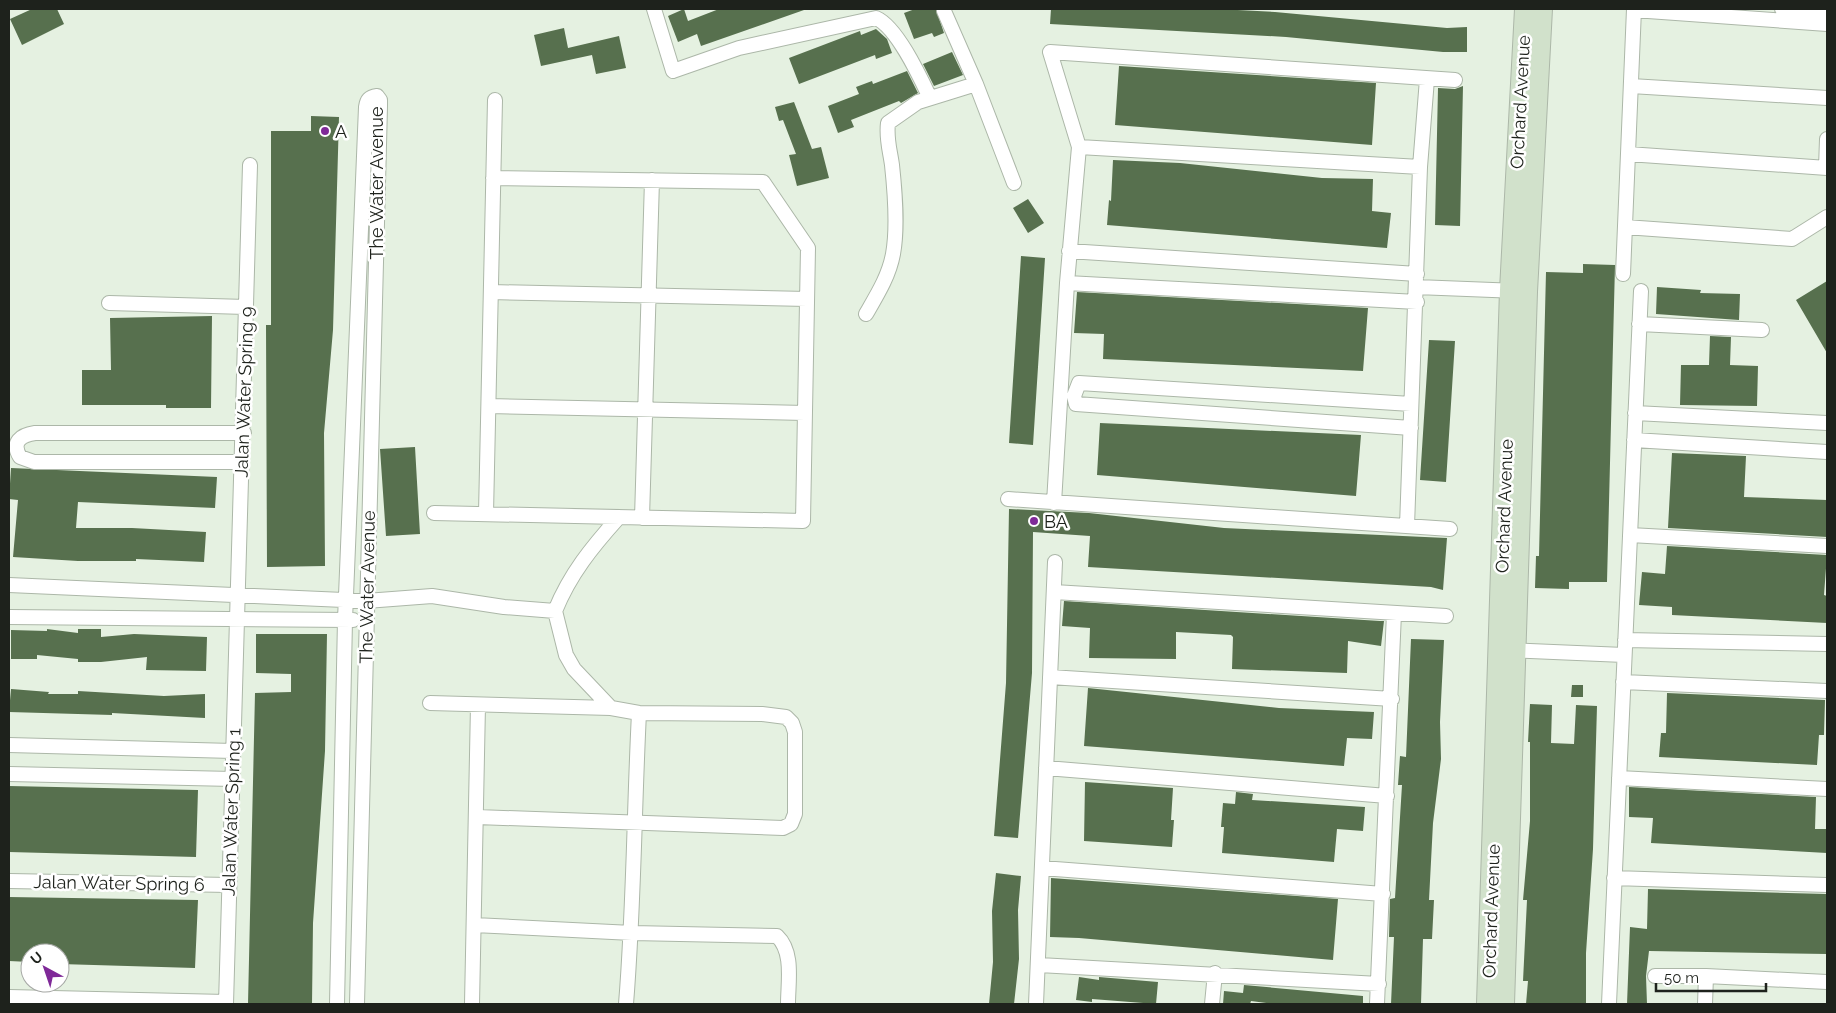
<svg xmlns="http://www.w3.org/2000/svg" width="1836" height="1013" font-family="Raleway,sans-serif">
	<style>
		.building { fill: #57704e }
		.lines { fill: none; stroke-linecap: round; stroke-linejoin: round }
		.street-casing { stroke: #acb7a8; stroke-width: 16 }
		.secondary-casing { stroke: #acb7a8; stroke-width: 22 }
		.street { stroke: #fff; stroke-width: 14 }
		.secondary { stroke: #d1e1cb; stroke-width: 20 }
		.poi-dot { fill: #7f2998; stroke: #fff; stroke-width: 2 }
		.labels { text-anchor: middle; dominant-baseline: central; stroke-width: 5; stroke-linejoin: round; paint-order: stroke }
		.street-label { font-size: 18px; fill: #1e221c; stroke: #fff }
		.poi-label { font-size: 18px; fill: #1e221c; stroke: #fff; text-anchor: start }
	</style>
	<rect width="100%" height="100%" fill="#e5f1e1"/>
	<path class="building" d="M32 9H57L64 24 22 45 10 19Z
		M684 9 688 21 719 9 804 10 701 46 697 34 678 42 668 16Z
		M915 9H936L944 33 934 37 932 33 914 39 904 13Z
		M1051 9H1218L1275 12 1447 28 1467 27V52H1443L1286 37 1050 24Z
		M564 28 568 48 619 36 626 68 596 74 592 55 541 66 534 35Z
		M876 29 887 39 892 53 876 59 875 55 799 84 789 58 860 31 861 35Z
		M952 52 963 75 934 86 923 64Z
		M1119 66 1376 83 1372 145 1115 125Z
		M907 71 918 93 901 103 899 101 851 120 854 127 838 133 828 106 859 94 856 87 872 81 873 84Z
		M1463 86 1460 226 1435 225 1438 88 1455 89Z
		M794 102 812 149 821 147 829 178 797 186 789 155 796 154 783 120 779 121 775 107Z
		M311 116 339 117 333 330 324 433 325 566 267 567 266 325H271V131H311Z
		M1113 160 1180 163 1322 178 1373 179 1372 211 1391 213 1387 248 1107 225 1109 200 1111 201Z
		M1028 199 1044 223 1028 233 1013 208Z
		M1021 256 1045 258 1033 445 1009 443Z
		M1583 264 1615 265 1607 582H1569V589L1535 588 1536 556H1539L1546 272 1583 273Z
		M1827 281V353L1796 300Z
		M1657 287 1701 290 1700 293 1740 294 1739 320 1656 314Z
		M1077 292 1368 308 1363 371 1103 359 1104 334 1074 333Z
		M212 316 211 408H166V405H82V370H111L110 318Z
		M1710 336 1731 337 1730 365 1758 366 1757 406 1680 405 1681 365H1709Z
		M1429 340 1455 341 1446 482 1420 480Z
		M1100 423 1361 435 1356 496 1097 475Z
		M415 447 420 534 386 536 380 449Z
		M1672 453 1746 456 1744 497 1827 500V537L1668 528Z
		M11 468 217 477 215 508 78 502 76 528H132L206 532 204 562 136 559V561H78L13 557 18 500 9 499Z
		M1009 509 1089 513 1224 528 1447 538 1443 590 1431 587 1088 567 1090 536 1033 532 1032 673 1018 838 994 836 1006 683Z
		M1667 546 1827 555 1824 595 1827 596V623L1672 615V607L1639 605 1642 572 1665 574Z
		M1064 601 1380 621H1384L1381 646 1348 641 1347 673 1232 669 1233 637 1231 635 1176 632V659L1089 658 1090 628 1062 626Z
		M47 629 78 633V629H101V637L134 634 207 637 206 671 146 670 147 657 101 662H78V659L37 655V659H11V630L47 631Z
		M256 634H327L325 751 313 923 312 1004H248L255 693 291 692V674L256 673Z
		M1411 639 1444 640 1440 722 1441 759 1433 823 1429 900H1434L1432 939H1423L1421 1004H1391L1394 937H1389L1390 899 1395 898 1402 785H1398L1400 756 1406 757Z
		M1572 685H1583V697H1571Z
		M1088 688 1279 708 1374 712 1372 739 1347 738 1344 766 1084 746Z
		M11 689 49 692 48 694H78V691L164 696 205 694V718L112 713V715L9 712Z
		M1667 693 1825 700 1824 735H1819L1817 765 1659 757 1661 733H1666Z
		M1530 704 1552 705 1551 743 1574 744 1576 705 1597 706 1593 849 1586 953V1004H1526L1528 981H1523L1527 900H1523L1530 821V742H1528Z
		M1085 782 1173 788 1171 820H1174L1172 847 1084 841Z
		M9 786 198 790 196 857 9 852Z
		M1629 787 1816 797 1815 829H1827V853L1651 843 1653 818 1629 817Z
		M1236 792 1253 794 1252 800 1365 807 1363 831 1337 829 1334 862 1222 853 1224 827H1221L1223 803 1235 804Z
		M996 873 1021 876 1018 910 1019 959 1014 1004H989L993 962 992 911Z
		M1051 878 1338 899 1333 960 1079 938 1050 937Z
		M1648 889 1827 894V954L1649 951 1646 976 1647 1004H1627L1630 927 1647 929Z
		M9 897 198 900 195 968 60 964V953H30V962L9 961Z
		M1079 977 1099 980V977L1158 982 1156 1004 1092 999V1002L1076 1000Z
		M1244 985 1363 996V1004H1274L1251 1001 1250 1004H1223L1224 991 1243 993Z"/>
	<g class="lines">
		<g class="street-casing">
			<path id="street" d="M654 9 673 71 739 48 876 18C897 27 920 77 930 98
				M1782 9 1827 12
				M1634 10 1827 24
				M944 11 976 84 1014 183
				M1631 86 1827 98
				M1079 147 1420 167
				M1628 154 1827 168
				M1826 168 1827 139
				M1625 227 1792 239 1827 217
				M1069 251 1417 274
				M1623 274 1634 9
				M1067 283 1417 302
				M1416 287 1518 291
				M491 292 807 299
				M109 303 246 307
				M866 314C877 295 889 276 893 254 898 227 895 193 892 165 890 150 886 139 888 123L918 102 976 84
				M1639 324 1762 330
				M489 406 805 413
				M1635 413 1827 423
				M1411 428 1076 404 1074 396 1079 383 1411 404
				M1634 440 1827 452
				M242 462H34L20 457C11 442 21 435 35 433H244
				M1008 499 1450 529
				M1054 503 1067 283 1079 147 1050 52 1455 80
				M434 513 803 521 808 248 763 182 493 178
				M486 514 495 100
				M642 518 652 180
				M1407 526 1420 167 1427 79
				M1630 535 1827 546
				M9 585 366 601 432 596 504 607 555 611
				M1054 592 1446 616
				M9 617 353 620
				M1625 640 1827 644
				M1508 650 1624 655
				M1050 677 1392 699
				M1623 682 1827 691
				M430 703 611 708 639 713 762 714 786 717 792 723 795 732V814L791 824 783 828 477 817
				M611 708 574 669 566 655 555 611C570 574 592 547 619 517
				M9 745 233 751
				M1046 768 1387 796
				M9 774 233 779
				M1619 778 1827 789
				M1042 868 1383 894
				M1614 878 1827 885
				M9 881 229 885
				M474 925 632 933 777 936C794 952 788 982 788 1004
				M1039 965 1379 984
				M1655 976H1706L1827 982
				M9 997 226 1002
				M226 1004 250 165
				M337 1004 345 620 366 107C367 100 369 97 377 96L380 100V106L357 1004
				M472 1004 478 705
				M626 1004C634 907 634 810 639 713
				M1036 1004 1055 562
				M1212 1004 1215 973
				M1377 1004 1394 613
				M1609 1004 1641 291
				M1705 1004 1706 976"/>
		</g>
		<g class="secondary-casing">
			<path id="secondary" d="M1487 1004 1510 290 1525 9
				M1504 1004 1527 292 1542 9"/>
		</g>
		<use href="#street" class="street"/>
		<use href="#secondary" class="secondary"/>
	</g>
	<g class="poi-dot">
		<circle cx="325" cy="131" r="5"/>
		<circle cx="1034" cy="521" r="5"/>
	</g>
	<g class="labels">
		<g class="street-label">
			<text transform="translate(1520 102) rotate(-87)">Orchard Avenue</text>
			<text transform="translate(376 183) rotate(-90)">The Water Avenue</text>
			<text transform="translate(244 392) rotate(-88)">Jalan Water Spring 9</text>
			<text transform="translate(1504 506) rotate(-88)">Orchard Avenue</text>
			<text transform="translate(367 587) rotate(-89)">The Water Avenue</text>
			<text transform="translate(231 812) rotate(-88)">Jalan Water Spring 1</text>
			<text transform="translate(119 883) rotate(1)">Jalan Water Spring 6</text>
			<text transform="translate(1491 911) rotate(-88)">Orchard Avenue</text>
		</g>
		<g class="poi-label">
			<text x="335" y="131">A</text>
			<text x="1044" y="521">BA</text>
		</g>
	</g>
	<rect width="1836" height="1013" fill="none" stroke="#1e221c" stroke-width="20"/>
	<g transform="translate(45 968) rotate(320)"><circle r="24" fill="#ffffff" stroke="#a5a7a4"/>
	<path d="M0-4L9 19L0 12L-9 19Z" fill="#7f2998"/>
	<text y="-8" font-size="14" font-weight="bold" text-anchor="middle" fill="#1e221c">U</text>
	</g>
	<path d="M1656 983v8h110v-8" fill="none" stroke="#1e221c" stroke-width="2.5"/>
	<text x="1664" y="983" font-size="15" fill="#1e221c" stroke="#ffffff" stroke-width="4" paint-order="stroke">50 m</text>
</svg>
